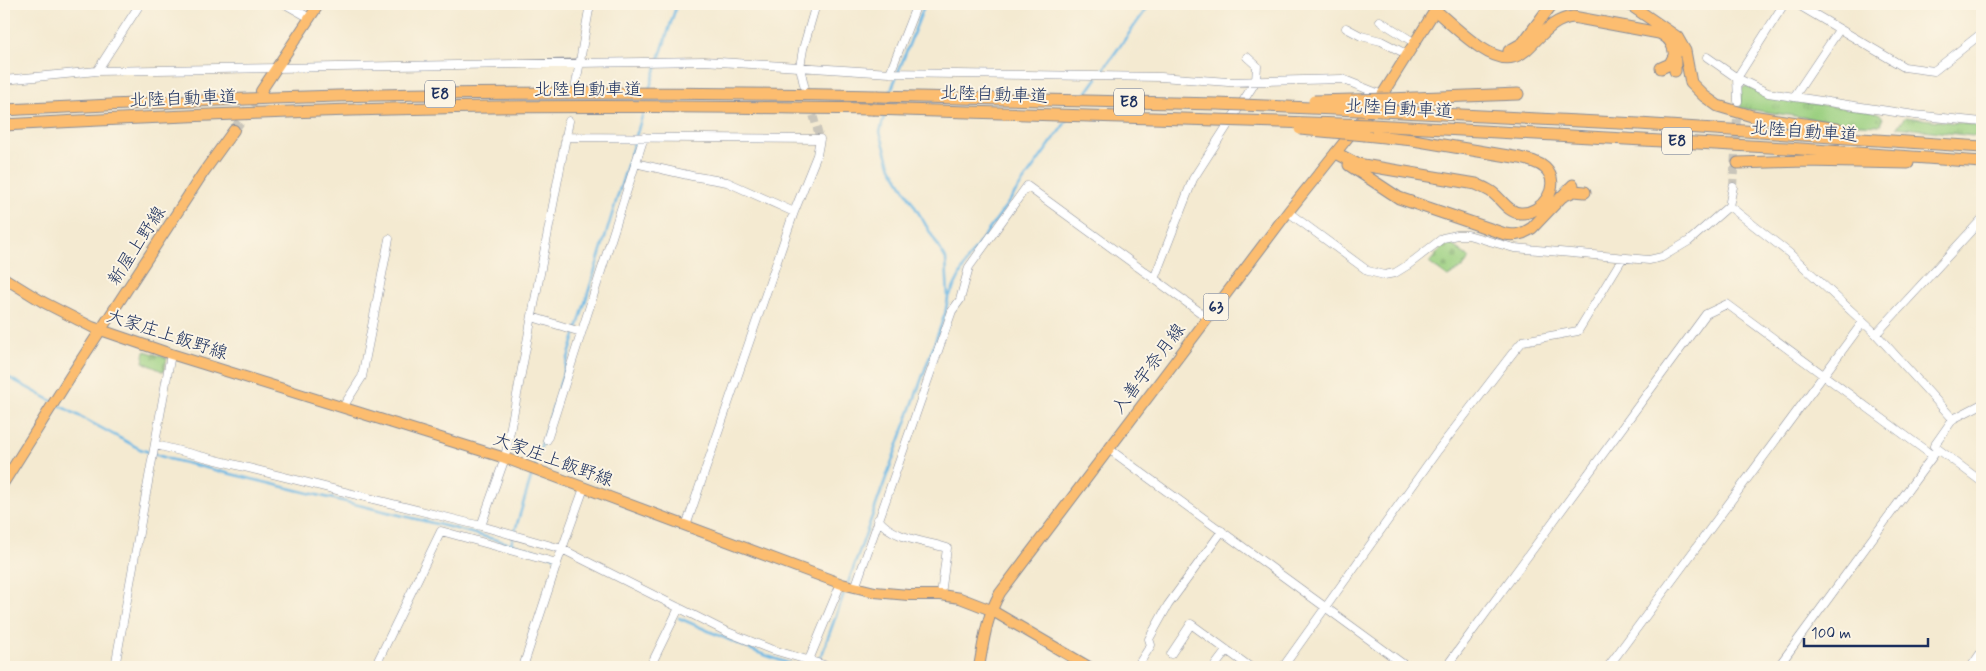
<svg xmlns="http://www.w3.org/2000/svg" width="1986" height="671" font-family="Mynerve,'Klee One',sans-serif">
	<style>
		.grass { fill: url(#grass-tufts); stroke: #5b8070 }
		.cemetery { fill: url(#cemetery-stones); stroke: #5b8070 }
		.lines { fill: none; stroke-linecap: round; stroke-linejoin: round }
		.stream { stroke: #6cb8e5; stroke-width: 2.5 }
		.minor-tunnel { stroke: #c9c5ba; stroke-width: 8; stroke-dasharray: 8 4; stroke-linecap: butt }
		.major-tunnel { stroke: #c9c5ba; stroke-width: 10; stroke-dasharray: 10 5; stroke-linecap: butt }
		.minor-casing { stroke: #888c98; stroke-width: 9 }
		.major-casing { stroke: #888c98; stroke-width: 12 }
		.highway-casing { stroke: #888c98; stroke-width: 13 }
		.minor { stroke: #fff; stroke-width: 8 }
		.major { stroke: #fcbd6f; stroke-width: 10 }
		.highway { stroke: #fcbd6f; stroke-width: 11 }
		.highway-bridge-casing { stroke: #888c98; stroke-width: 13; stroke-linecap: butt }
		.highway-bridge { stroke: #fcbd6f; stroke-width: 11 }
		.labels { text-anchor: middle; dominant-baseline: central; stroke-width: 4; stroke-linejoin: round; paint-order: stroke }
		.shield { fill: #fcf5e5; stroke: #5e6a86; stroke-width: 1 }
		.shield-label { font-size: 16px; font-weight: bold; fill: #1b2f5e }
		.street-label { font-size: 18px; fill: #1b2f5e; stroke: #fcf5e5 }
	</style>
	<defs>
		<pattern id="grass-tufts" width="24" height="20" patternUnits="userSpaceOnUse" patternTransform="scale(1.25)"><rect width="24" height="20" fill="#9bd081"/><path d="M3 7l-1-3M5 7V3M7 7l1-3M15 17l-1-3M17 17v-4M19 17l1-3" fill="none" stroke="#85b372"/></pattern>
		<pattern id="cemetery-stones" width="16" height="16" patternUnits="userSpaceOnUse" patternTransform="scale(1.25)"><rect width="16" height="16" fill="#9bd081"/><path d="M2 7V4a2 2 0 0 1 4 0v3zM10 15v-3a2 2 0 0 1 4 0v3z" fill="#85b372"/></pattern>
	</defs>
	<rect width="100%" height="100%" fill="#fcf5e5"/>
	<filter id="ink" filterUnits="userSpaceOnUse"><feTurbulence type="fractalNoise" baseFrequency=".02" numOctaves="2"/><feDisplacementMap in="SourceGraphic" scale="10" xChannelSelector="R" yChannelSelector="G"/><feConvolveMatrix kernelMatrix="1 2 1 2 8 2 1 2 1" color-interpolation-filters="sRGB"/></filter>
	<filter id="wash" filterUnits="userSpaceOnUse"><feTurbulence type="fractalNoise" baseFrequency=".0096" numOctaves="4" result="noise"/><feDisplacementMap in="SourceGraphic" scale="20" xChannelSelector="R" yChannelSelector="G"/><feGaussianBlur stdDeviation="1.12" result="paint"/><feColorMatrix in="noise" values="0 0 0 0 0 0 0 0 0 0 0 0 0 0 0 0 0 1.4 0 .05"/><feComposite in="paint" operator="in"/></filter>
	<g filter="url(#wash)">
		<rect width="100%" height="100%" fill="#f4ead1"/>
		<path class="grass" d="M1746 86 1771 99 1873 111 1880 114 1883 118 1880 125 1842 123 1740 108 1741 89Z
			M1905 117 1982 126V137L1897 127Z"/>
		<path class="cemetery" d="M1449 243 1470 258 1463 267 1448 277 1429 263 1443 246Z
			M145 351 167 358 164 372 143 362Z"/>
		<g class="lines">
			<path class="stream" d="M1100 74 1150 4
				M649 90 677 4
				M890 93 925 4
				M1084 96 1097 78
				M949 297 968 259 1068 119
				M4 375 52 401
				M57 404 140 449 169 459 453 528 555 556
				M535 466 644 110
				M511 544 533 471
				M848 583 945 314 948 298 946 259 890 165 880 132 885 113
				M679 618 759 653 799 667
				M815 667 822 654 846 588"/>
		</g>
	</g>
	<g filter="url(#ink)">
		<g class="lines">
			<path class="minor-tunnel" d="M810 104 820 139
				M1733 187 1738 101"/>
			<path class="major-tunnel" d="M234 130 259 94"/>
			<g class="minor-casing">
				<path id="minor" d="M285 4 310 18
					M364 4 370 6
					M1797 4 1904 67 1934 71 1982 33
					M4 9V4
					M1380 21 1415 43
					M1346 28 1361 36 1381 41 1408 55
					M1707 57 1737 78 1768 93 1915 115 1982 122
					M97 71 140 4
					M890 73 917 4
					M4 80 97 71 704 61 890 73 1161 77 1228 82 1342 79 1382 95
					M576 84 590 4
					M804 85 800 67 803 49 816 4
					M1794 97 1839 30
					M1738 101 1737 78 1784 4
					M569 121 505 458 481 526 562 549 725 631 770 649 831 667
					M565 137 820 139 817 155 794 212 686 526
					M635 163 692 176 727 182 794 212
					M1729 206 1789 253 1876 334 1953 419
					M1288 212 1368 271 1384 275 1395 273 1408 265 1443 238 1457 235H1468L1514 248 1649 260 1662 257 1689 241 1729 206 1733 187
					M1154 279 1193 179 1256 81 1257 66 1247 57
					M532 317 581 332
					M1876 334 1982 219
					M1982 404 1953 419 1934 446 1982 482
					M343 407 362 377 389 239
					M547 440 644 137
					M156 445 481 526
					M1109 449 1407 667
					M878 519C893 539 924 541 947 548L941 595
					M855 588 952 311 960 300 969 267 1027 186 1208 318
					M1171 654 1191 624 1250 667
					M115 667 171 354
					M375 667 441 531 557 563
					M523 667 557 563 584 488
					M650 667 679 608
					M806 667 841 583
					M1137 667 1151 645 1149 639 1168 605 1222 531
					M1214 667 1227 650
					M1283 667 1438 450 1515 350 1523 341 1578 331 1622 259
					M1446 667 1706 314 1727 304 1933 456
					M1608 667 1863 322
					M1778 667 1938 449
					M1971 667 1982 651"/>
			</g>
			<g class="major-casing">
				<path id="major" d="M261 91 319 4
					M4 278 43 302 92 327 171 354 505 458 842 584 875 592 908 595H941L960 598 991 610 1089 667
					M4 482 70 377 203 173 234 130
					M979 667C984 640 986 618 1000 593L1288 212 1382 95 1439 4"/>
			</g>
			<g class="highway-casing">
				<path id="highway" d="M1629 4 1677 37 1685 51 1691 83 1704 96 1718 106 1752 116 1843 130
					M1435 10C1452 24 1490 64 1513 57 1523 55 1530 46 1537 39 1548 28 1557 19 1573 17L1659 33C1676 40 1675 55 1675 71
					M1509 51 1523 43 1552 4
					M1661 68 1670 64 1675 54
					M1389 99 1518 94
					M4 110C147 103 290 96 433 94 581 92 729 93 877 96
					M1381 111 1639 124 1982 147
					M4 125C148 117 292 111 436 108 581 105 727 107 872 109
					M1372 125 1787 148 1982 162
					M1336 153 1357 164 1476 184C1482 187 1488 189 1493 193 1502 200 1508 212 1520 213 1542 215 1563 185 1545 168 1538 162 1529 160 1520 158L1413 140 1365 135
					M1738 163 1805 161 1908 163
					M1349 165 1399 198 1505 234C1516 236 1523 234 1532 228L1573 185
					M1563 196 1574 191 1585 192"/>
			</g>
			<use href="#minor" class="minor"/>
			<use href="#major" class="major"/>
			<use href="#highway" class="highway"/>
			<g class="highway-bridge-casing">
				<path id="highway-bridge" d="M877 96 1217 104 1381 111
					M1314 101 1389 99
					M872 109 1372 125
					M1300 129 1365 135"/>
			</g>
			<use href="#highway-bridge" class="highway-bridge"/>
		</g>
	</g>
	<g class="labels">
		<g class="shield">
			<rect x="425" y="80.5" width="30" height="27" rx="4"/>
			<rect x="1114" y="88.5" width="30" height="27" rx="4"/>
			<rect x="1662" y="127.5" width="30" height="27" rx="4"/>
			<rect x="1203.5" y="293.5" width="25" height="27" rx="4"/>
		</g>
		<g class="shield-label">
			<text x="440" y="94">E8</text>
			<text x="1129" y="102">E8</text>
			<text x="1677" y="141">E8</text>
			<text x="1216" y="307">63</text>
		</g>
		<g class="street-label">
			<text x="588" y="90">北陸自動車道</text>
			<text transform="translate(994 95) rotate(2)">北陸自動車道</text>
			<text transform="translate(183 99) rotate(-2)">北陸自動車道</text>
			<text transform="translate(1399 109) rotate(3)">北陸自動車道</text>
			<text transform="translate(1804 132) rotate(4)">北陸自動車道</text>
			<text transform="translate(137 246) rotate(-57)">新屋上野線</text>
			<text transform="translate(167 335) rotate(18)">大家庄上飯野線</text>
			<text transform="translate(1149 369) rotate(-53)">入善宇奈月線</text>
			<text transform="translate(553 460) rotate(20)">大家庄上飯野線</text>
		</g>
	</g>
	<rect width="1986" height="671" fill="none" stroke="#fcf5e5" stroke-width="20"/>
	<path d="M1804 638v8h124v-8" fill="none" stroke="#1b2f5e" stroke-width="2.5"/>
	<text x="1811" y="638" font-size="15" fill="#1b2f5e" stroke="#fcf5e5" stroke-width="4" paint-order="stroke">100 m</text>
</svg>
